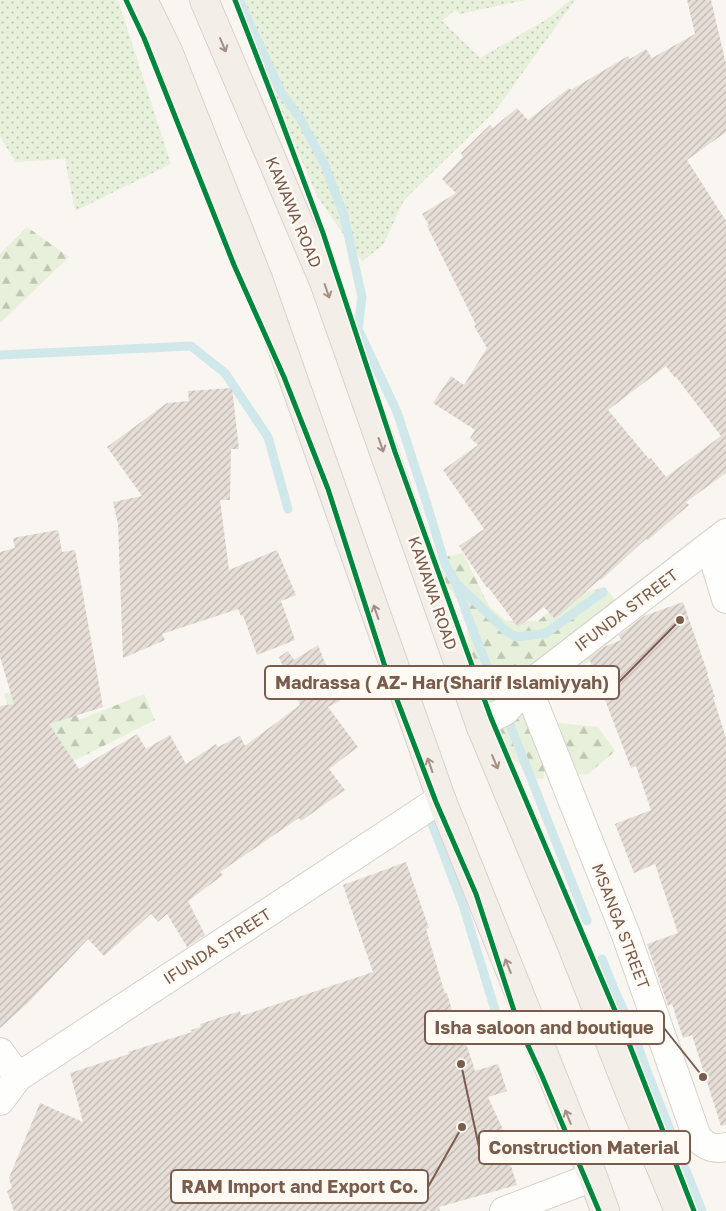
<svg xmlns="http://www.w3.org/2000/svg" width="726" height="1211" font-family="'Golos Text',sans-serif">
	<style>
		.grass { fill: url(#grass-dots) }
		.forest { fill: url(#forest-firs) }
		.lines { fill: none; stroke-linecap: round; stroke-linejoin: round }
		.stream { stroke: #d0e8ea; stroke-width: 9 }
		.building { fill: url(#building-hatch); fill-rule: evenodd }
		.minor-casing { stroke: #d7d1cb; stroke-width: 30 }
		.primary-casing { stroke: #dad1cc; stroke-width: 30 }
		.minor { stroke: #fefefd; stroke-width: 28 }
		.primary { stroke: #f3eee8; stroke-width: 28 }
		.cycleway-casing { stroke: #fffaf3; stroke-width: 8 }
		.cycleway { stroke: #00873e; stroke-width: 5 }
		.oneway { stroke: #a48f83 }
		.labels { text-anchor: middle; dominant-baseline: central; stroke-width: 5; stroke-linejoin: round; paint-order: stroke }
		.street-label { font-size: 16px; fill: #7a5c4d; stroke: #fffaf3 }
		.leader { fill: none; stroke: #7a5c4d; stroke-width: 2 }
		.callout-dot { fill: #7a5c4d; stroke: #fffaf3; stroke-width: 2 }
		.callout { fill: #fffaf3; stroke: #7a5c4d; stroke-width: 2 }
		.callout-label { font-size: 18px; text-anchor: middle; font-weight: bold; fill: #7a5c4d }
	</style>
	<defs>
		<pattern id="grass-dots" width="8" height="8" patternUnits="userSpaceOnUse" patternTransform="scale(1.25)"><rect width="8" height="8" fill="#e7f0db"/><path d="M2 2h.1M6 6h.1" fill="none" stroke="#c0c6b4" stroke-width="1.8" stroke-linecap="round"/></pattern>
		<pattern id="forest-firs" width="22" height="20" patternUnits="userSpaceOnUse" patternTransform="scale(1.25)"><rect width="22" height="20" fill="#e7f0db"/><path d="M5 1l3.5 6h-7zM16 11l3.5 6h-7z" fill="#c0c6b4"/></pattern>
		<pattern id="building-hatch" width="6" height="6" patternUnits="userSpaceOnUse" patternTransform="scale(1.25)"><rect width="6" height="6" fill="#e6ded7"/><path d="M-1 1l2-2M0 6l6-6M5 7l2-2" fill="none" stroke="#bfb7b1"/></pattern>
	</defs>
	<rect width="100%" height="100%" fill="#f9f5f0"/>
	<path class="grass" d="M0 0H118L171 164 75 211 65 159 16 162 0 137Z
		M240 0H525L460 14 455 10 442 21 480 58 549 18 570 0H575L495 111 404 200 383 245 362 261 317 196 247 33Z"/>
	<path class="forest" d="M27 227 69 257 0 323V254Z
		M463 553 489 606 506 621H538L569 596 605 587 631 620C612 641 592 665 565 673 558 675 549 675 541 675L542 694 549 722 598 727 615 751 588 774 554 775 548 756 543 779 527 778 520 765 506 753 477 677 468 646 466 612 439 573 448 556Z
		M62 677 79 720 144 694 155 720 70 763 27 758 4 694Z"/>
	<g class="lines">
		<path class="stream" d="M239 0 281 92 301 120 324 163 344 216 362 297 358 329 397 412 426 501 445 564 456 583 469 620 587 921
			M0 355 191 346 225 373 268 437 288 509
			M457 584 506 631 517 637 546 633 603 592
			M427 811 463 905 503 1036
			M602 959 616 994 630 1024 648 1074 702 1211"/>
	</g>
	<path class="building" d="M687 0H711L726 64V132L687 160 726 221V473L686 502 689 505 648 540 646 539 601 580 600 579 555 619 544 607 518 627 488 587 487 588 459 546 484 529 443 470 478 445 470 438 475 430 433 403 451 376 464 385 487 348 474 326 476 325 427 226 429 225 422 214 456 193 442 179 463 157 461 153 490 125 493 128 517 108 528 120 569 88 571 90 628 56 630 59 646 49 652 58 695 34ZM666 366 675 378 676 377 721 436 666 477 651 458 649 459 608 410Z
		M232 388 239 449H231L230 500H220L229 570 277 550 296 595 281 601 295 640 257 655 243 615 241 616 238 609 162 634 165 640 123 658 118 524 113 502 142 496 107 447 167 403 189 401 188 391Z
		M58 530 62 552 75 550 103 707 49 724 79 769 137 734 146 749 170 735 186 764 216 744 218 747 240 736 245 746 300 705 279 657 288 651 294 660 318 645 340 701 328 707 358 747 329 769 345 790 301 821 299 818 220 872 223 875 188 901 205 935 187 947 167 914 158 922 151 914 104 956 88 939 28 1003 0 1028V706L14 704 0 657V552L15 548 13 538Z
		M683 602 708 674H707L715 697H713L726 738V1125L721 1126 692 1035 683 1038 672 1004 668 1006 647 944 678 933 655 864 634 873 615 824 651 810 636 766 631 768 589 658 604 647 621 640 619 635 644 616Z
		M406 862 429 928 426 929 445 994 447 993 456 1025 460 1042 465 1040 475 1071 498 1064 507 1091 488 1097 504 1132 510 1152 507 1153 517 1185 439 1207 440 1211H14L7 1191 12 1188 9 1178 40 1103 83 1122 70 1073 129 1054 128 1052 192 1032 191 1030 201 1027 200 1024 240 1011 241 1016 373 972 343 885Z"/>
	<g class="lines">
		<g class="minor-casing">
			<path id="minor" d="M710 546 726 599
				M527 686 626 935 697 1137C705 1146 713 1150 726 1147
				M481 727 491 718 505 711 527 686 726 533
				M0 1052 18 1077
				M0 1101 18 1077 436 802 442 801
				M504 1211 593 1177"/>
		</g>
		<g class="primary-casing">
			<path id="primary" d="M143 0 168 51 258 279 442 801 593 1177 605 1211
				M204 0 324 282 481 727 572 946 636 1108 679 1211"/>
		</g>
		<use href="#minor" class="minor"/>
		<use href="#primary" class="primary"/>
		<g class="cycleway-casing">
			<path id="cycleway" d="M126 0 144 38 234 265 284 377 328 489 388 676 436 802 476 894 519 1026 542 1076 599 1211
				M235 0 274 101 323 233 395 452 491 718 630 1046 694 1211"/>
		</g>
		<use href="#cycleway" class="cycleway"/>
	</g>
	<defs><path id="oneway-shaft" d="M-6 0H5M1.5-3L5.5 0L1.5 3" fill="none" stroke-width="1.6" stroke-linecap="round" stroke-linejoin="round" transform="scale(1.25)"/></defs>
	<g class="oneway">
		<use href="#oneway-shaft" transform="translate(223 45) rotate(67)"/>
		<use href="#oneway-shaft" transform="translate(327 291) rotate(71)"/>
		<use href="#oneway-shaft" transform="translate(381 445) rotate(71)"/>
		<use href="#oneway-shaft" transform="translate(376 612) rotate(-109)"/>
		<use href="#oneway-shaft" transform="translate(495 762) rotate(67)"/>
		<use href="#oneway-shaft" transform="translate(430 765) rotate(-109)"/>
		<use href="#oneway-shaft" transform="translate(508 966) rotate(-112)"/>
		<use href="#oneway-shaft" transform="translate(568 1117) rotate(-112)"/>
	</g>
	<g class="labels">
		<g class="street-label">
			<text transform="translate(294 212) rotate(67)">KAWAWA ROAD</text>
			<text transform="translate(433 593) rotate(71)">KAWAWA ROAD</text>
			<text transform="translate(626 610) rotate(-37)">IFUNDA STREET</text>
			<text transform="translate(621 926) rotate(69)">MSANGA STREET</text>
			<text transform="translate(217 946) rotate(-33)">IFUNDA STREET</text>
		</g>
	</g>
	<path class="leader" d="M680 620L619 682M703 1077L664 1028M461 1064L479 1147M462 1127L428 1187"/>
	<g class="callout-dot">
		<circle cx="680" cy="620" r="5"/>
		<circle cx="703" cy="1077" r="5"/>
		<circle cx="461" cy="1064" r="5"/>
		<circle cx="462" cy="1127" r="5"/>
	</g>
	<g class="callout">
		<rect x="265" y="666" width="354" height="33" rx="5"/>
		<rect x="425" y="1011" width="239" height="33" rx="5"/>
		<rect x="479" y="1131" width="211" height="33" rx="5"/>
		<rect x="171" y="1170" width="257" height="33" rx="5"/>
	</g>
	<g class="callout-label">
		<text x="442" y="689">Madrassa ( AZ- Har(Sharif Islamiyyah)</text>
		<text x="544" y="1034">Isha saloon and boutique</text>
		<text x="584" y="1154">Construction Material</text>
		<text x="300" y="1193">RAM Import and Export Co.</text>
	</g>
</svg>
